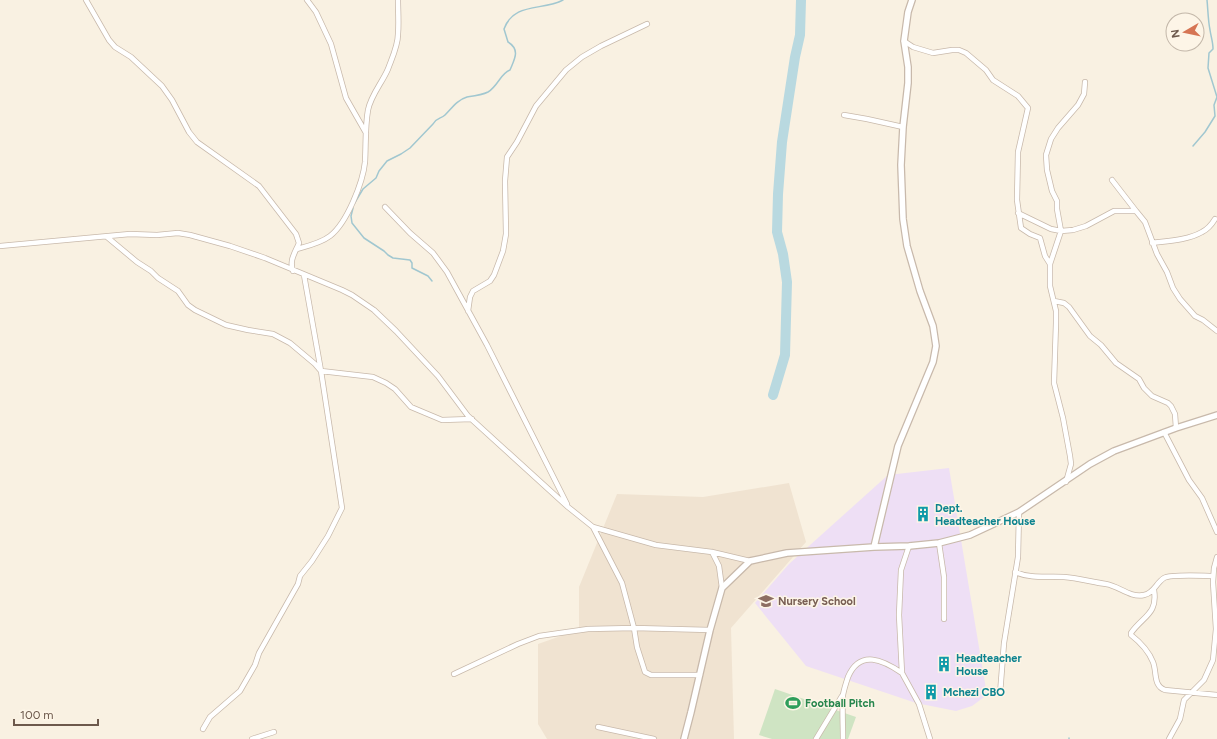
<svg xmlns="http://www.w3.org/2000/svg" width="1217" height="739" font-family="Figtree,sans-serif">
	<style>
		.residential { fill: #f0e3d1 }
		.education { fill: #eedff5 }
		.green { fill: #cfe4c3 }
		.lines { fill: none; stroke-linecap: round; stroke-linejoin: round }
		.stream { stroke: #a1c7d0; stroke-width: 1.5 }
		.river { stroke: #b9d9e0; stroke-width: 10 }
		.minor-casing { stroke: #c8b9ab; stroke-width: 6 }
		.tertiary-casing { stroke: #c8b9ab; stroke-width: 8 }
		.minor { stroke: #fff; stroke-width: 4.5 }
		.tertiary { stroke: #fff; stroke-width: 5.5 }
		.labels { text-anchor: middle; dominant-baseline: central; stroke-width: 3; stroke-linejoin: round; paint-order: stroke }
		.culture-label { font-size: 11px; font-weight: bold; fill: #0d838f; stroke: #fdf5e7; text-anchor: start }
		.education-label { font-size: 11px; font-weight: bold; fill: #785e54; stroke: #fdf5e7; text-anchor: start }
		.leisure-label { font-size: 11px; font-weight: bold; fill: #27864d; stroke: #fdf5e7; text-anchor: start }
	</style>
	<rect width="100%" height="100%" fill="#f9f1e2"/>
	<path class="residential" d="M789 483 806 542 731 628 734 739H547L538 724V644L558 637 579 628V587L617 494 703 497Z"/>
	<path class="education" d="M949 468 987 695 972 706 956 711 916 703 806 666 755 603 789 564 888 475Z"/>
	<path class="green" d="M775 689 856 717 848 739H772L759 735Z"/>
	<g class="lines">
		<path class="stream" d="M1193 146 1205 132 1215 116 1214 105 1217 97 1208 68 1209 53 1213 49C1213 42 1211 37 1210 30 1208 20 1208 10 1207 0
			M354 204 363 189 376 178 379 171 387 161 401 154 410 148 433 124C437 117 441 119 445 115 452 108 457 100 467 97 474 96 482 95 488 92 498 86 500 74 510 70 514 60 521 50 508 42L504 29C514 2 542 11 563 0
			M353 208 351 216 352 223 364 238 384 251 388 255 393 258 410 260 412 263V268L428 276 432 281
			M1069 738V739"/>
		<path class="river" d="M773 395 785 355 787 282 783 254 777 232 778 194 782 142 795 57 800 35 801 0"/>
		<g class="minor-casing">
			<path id="minor" d="M86 0 109 40 115 47 131 57 162 86 172 100 189 132 197 142 259 186 296 234 299 243C295 253 289 260 293 271
				M307 0 316 12 331 44 346 98 366 133
				M904 41 913 47 933 53 952 50H959L966 53 986 70 993 80 1018 96 1028 108 1018 152 1017 200 1021 228 1030 234 1040 238 1045 256 1050 264V286L1056 311V323L1054 383 1063 418 1070 456 1071 464 1066 482
				M844 115 867 119 903 127
				M1112 180 1136 211
				M385 207 410 233 433 253 447 272 487 345 567 504
				M1018 213 1051 229 1061 231 1073 230 1086 226 1114 211H1136L1145 222 1157 254 1167 272 1173 288 1180 299 1195 316 1203 320 1217 331
				M107 237 137 262 151 271 158 278 178 291 188 305 195 310 226 325 248 330 273 334 290 343 315 364 321 371 373 377 386 383 395 389 411 407 442 420 472 419
				M1152 243C1168 241 1188 240 1202 232 1208 229 1212 224 1215 219
				M0 246 130 234 157 235 178 233 190 235 230 246 265 258 342 290 352 295 374 310 396 331 438 376 468 416 568 507 593 527 656 545 712 552 750 561
				M297 249C308 246 321 243 330 236 347 223 363 182 365 162 366 145 365 127 368 110 371 95 382 83 388 69 392 58 398 46 398 34 399 23 398 11 398 0
				M1050 264 1061 231 1057 209V201L1052 191 1047 170 1046 155 1051 139 1058 128 1078 105 1084 94 1085 82
				M1054 301 1064 303 1069 307 1090 336 1101 345 1116 363 1139 379 1144 388 1152 396 1168 403 1171 406 1175 414 1176 428
				M468 311 470 297 473 291 490 281 494 275 503 251 506 234 505 181 507 157 517 142 536 106 566 70 582 57 601 46 647 24
				M1164 432 1189 480 1202 498 1217 532
				M593 527 622 583 634 628 637 647 645 672 651 675H700
				M939 543 944 577V619
				M909 546 901 570 899 615 902 673 919 704 930 739
				M712 552 719 566 722 588
				M1015 572C1031 579 1047 576 1064 577 1078 578 1092 582 1106 584 1119 586 1130 598 1144 595 1154 593 1156 583 1164 578 1171 574 1203 576 1213 576
				M1154 590C1158 614 1143 616 1131 633V635C1140 642 1149 652 1153 662 1157 672 1153 686 1165 690L1217 695
				M454 674 518 644 539 636 588 629 634 628 710 630
				M1000 694 1004 643 1018 557 1019 512
				M598 727 654 739
				M203 729 210 717 240 691 255 665 259 653 298 584 300 576 312 561 328 536 342 508 321 371 304 275
				M252 739 274 732
				M816 739 842 696
				M843 739C843 725 842 710 843 695 844 689 846 683 848 677 860 649 883 660 902 673
				M1169 739 1180 719 1184 700 1204 680 1213 660 1216 629 1213 582 1214 568 1217 557"/>
		</g>
		<g class="tertiary-casing">
			<path id="tertiary" d="M874 547 898 446 933 362 936 346 933 326 920 291 907 246 903 219 901 165 903 127 908 83V67L904 41 908 12 912 0
				M684 739 691 712 710 630 722 588 750 561 787 553 874 547 909 546 939 543 970 535 1019 512 1090 464 1114 451 1176 428 1217 415"/>
		</g>
		<use href="#minor" class="minor"/>
		<use href="#tertiary" class="tertiary"/>
	</g>
	<defs>
		<g id="building-bare" transform="scale(1.2)"><path d="M-4-6H4V6H1V3H-1V6H-4ZM-2.5-4.3h1.7v1.8h-1.7ZM.8-4.3h1.7v1.8H.8ZM-2.5-1h1.7V.8h-1.7ZM.8-1h1.7V.8H.8Z" fill="#0f9aa8" stroke="#fdf5e7" stroke-width="2.5" paint-order="stroke"/></g>
		<g id="school-bare" transform="scale(1.2)"><path d="M0-5L7-2L0 1L-7-2ZM-4 1L0 2.5L4 1V4Q0 6-4 4Z" fill="#8d6e63" stroke="#fdf5e7" stroke-width="2.5" paint-order="stroke"/></g>
		<g id="stadium-bare" transform="scale(1.2)"><path d="M0-5a6.5 5 0 1 0 0 10a6.5 5 0 1 0 0-10ZM-3.5-1.8h7v3.6h-7Z" fill="#2e9e5b" stroke="#fdf5e7" stroke-width="2.5" paint-order="stroke"/></g>
	</defs>
	<g fill-rule="evenodd">
		<use href="#building-bare" x="923" y="514"/>
		<use href="#school-bare" x="766" y="601"/>
		<use href="#building-bare" x="944" y="664"/>
		<use href="#building-bare" x="931" y="692"/>
		<use href="#stadium-bare" x="793" y="703"/>
	</g>
	<g class="labels">
		<g class="culture-label">
			<text x="935" y="508">Dept.<tspan x="935" dy="13">Headteacher House</tspan></text>
			<text x="956" y="658">Headteacher<tspan x="956" dy="13">House</tspan></text>
			<text x="943" y="692">Mchezi CBO</text>
		</g>
		<g class="education-label">
			<text x="778" y="601">Nursery School</text>
		</g>
		<g class="leisure-label">
			<text x="805" y="703">Football Pitch</text>
		</g>
	</g>
	<g transform="translate(1185 32) rotate(261)"><circle r="19" fill="#fdf5e7" stroke="#c3b7a9"/>
	<path d="M0-3L7 15L0 10L-7 15Z" fill="#d67554"/>
	<text y="-6" font-size="11" font-weight="bold" text-anchor="middle" fill="#6d594c">N</text>
	</g>
	<path d="M14 719v6h84v-6" fill="none" stroke="#6d594c" stroke-width="2"/>
	<text x="20" y="719" font-size="12" fill="#6d594c" stroke="#fdf5e7" stroke-width="3" paint-order="stroke">100 m</text>
</svg>
